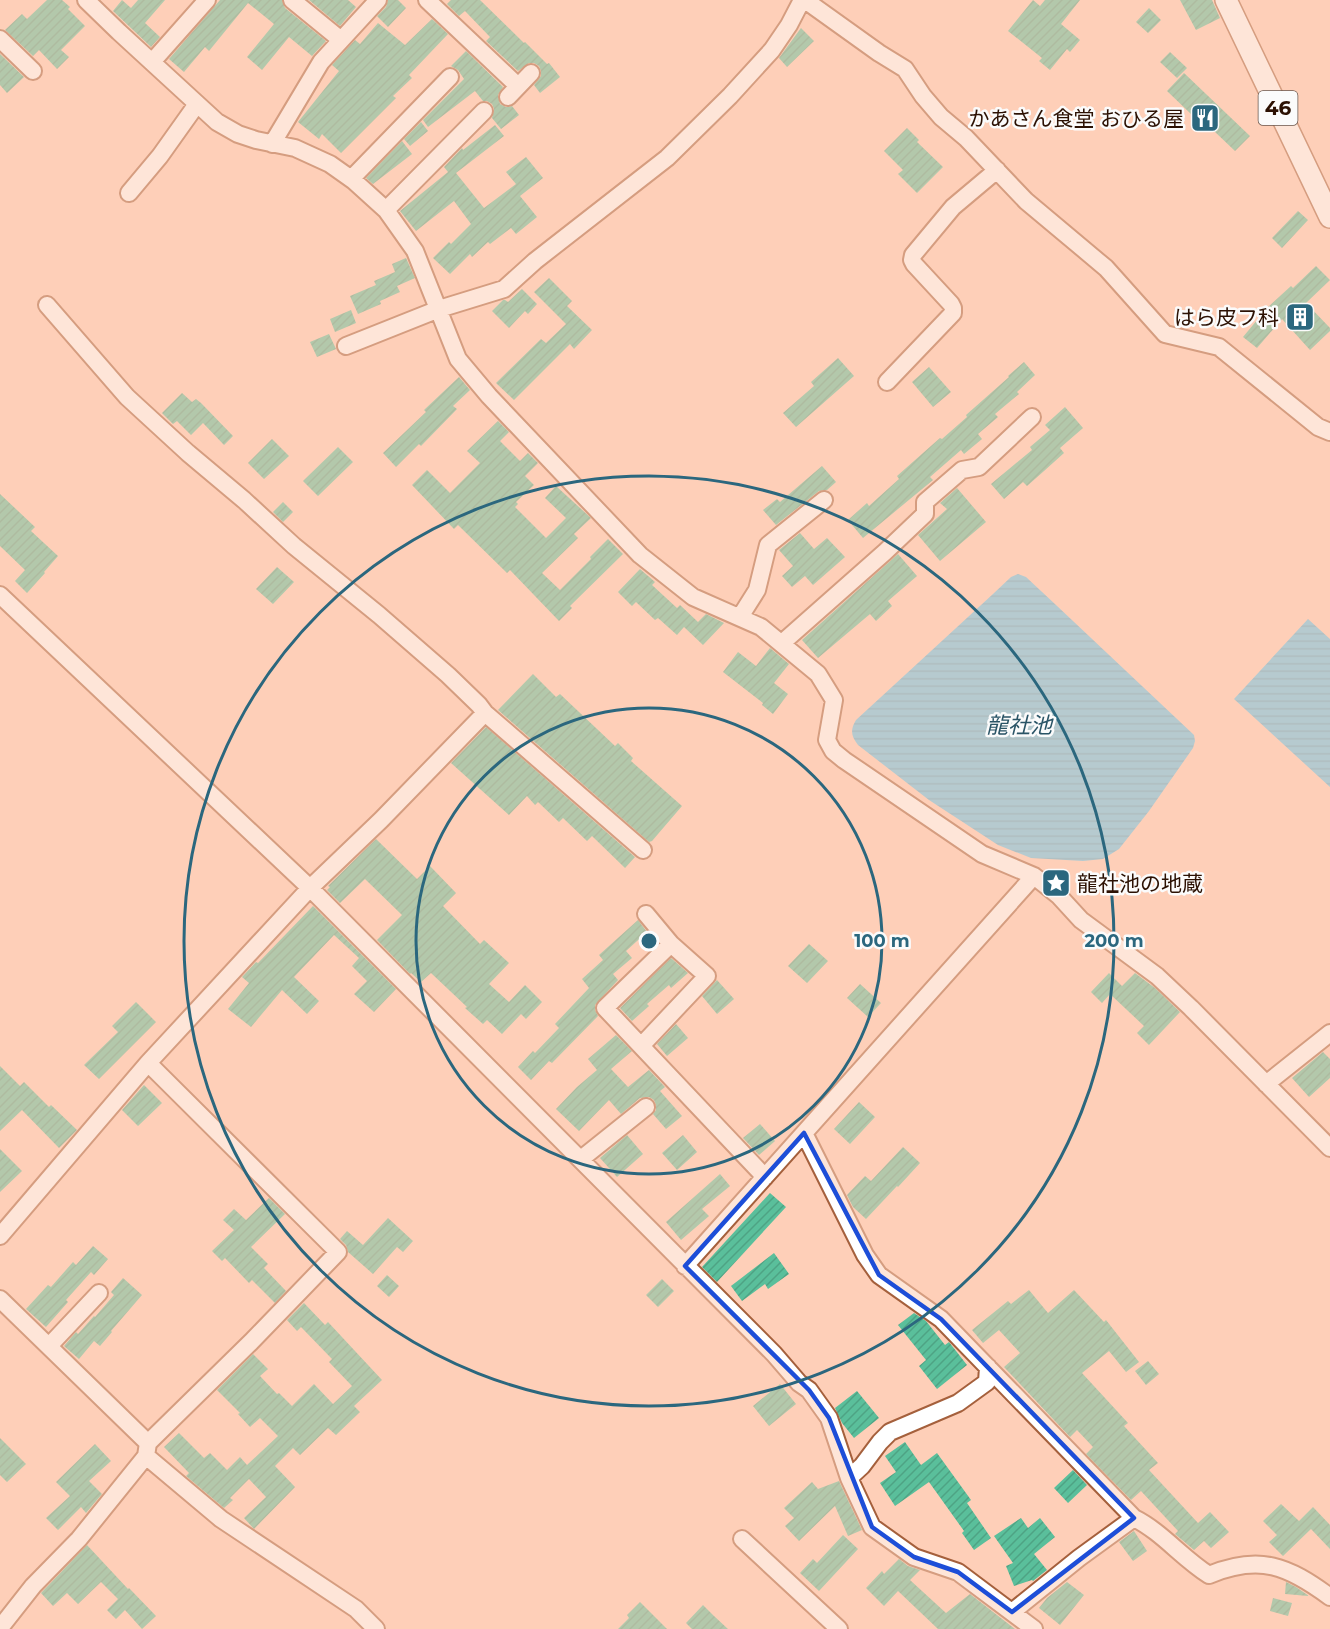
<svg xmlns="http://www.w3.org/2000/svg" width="1330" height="1629" font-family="Montserrat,'Noto Sans JP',sans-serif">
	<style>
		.water { fill: url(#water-rules) }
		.building { fill: url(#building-hatch) }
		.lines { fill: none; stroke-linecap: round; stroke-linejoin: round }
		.minor-casing { stroke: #a5603c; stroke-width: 20 }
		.major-casing { stroke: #a5603c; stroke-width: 24 }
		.minor { stroke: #fff; stroke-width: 16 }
		.major { stroke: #fff; stroke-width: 21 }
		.marked { fill: none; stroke: #1d4ed8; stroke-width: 4.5; stroke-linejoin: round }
		.ring { fill: none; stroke: #2b677e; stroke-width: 3 }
		.labels { text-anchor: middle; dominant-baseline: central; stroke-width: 5; stroke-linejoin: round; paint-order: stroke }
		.shield { fill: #fbfbfb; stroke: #6a574d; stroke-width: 1.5 }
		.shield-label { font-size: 20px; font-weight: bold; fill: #2c1103 }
		.poi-label { font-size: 21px; fill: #2c1103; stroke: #fbfbfb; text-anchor: end }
		.water-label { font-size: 22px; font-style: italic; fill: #2a5466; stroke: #fbfbfb }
		.centre { fill: #2b677e; stroke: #fbfbfb; stroke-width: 3 }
		.ring-label { font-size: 18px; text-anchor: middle; font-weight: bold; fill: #2b677e; stroke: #fbfbfb; stroke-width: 5; stroke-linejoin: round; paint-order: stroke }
	</style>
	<defs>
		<pattern id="water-rules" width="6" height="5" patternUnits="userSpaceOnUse" patternTransform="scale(1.5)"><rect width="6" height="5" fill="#5fc4ec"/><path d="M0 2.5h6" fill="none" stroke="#53a7c9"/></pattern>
		<pattern id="building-hatch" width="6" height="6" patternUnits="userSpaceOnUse" patternTransform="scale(1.5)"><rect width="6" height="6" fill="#5abf9b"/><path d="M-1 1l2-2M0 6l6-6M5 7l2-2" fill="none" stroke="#4ea384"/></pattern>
	</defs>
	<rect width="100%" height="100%" fill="#fecfb8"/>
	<path class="water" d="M1018 574 1026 577 1056 605 1194 735 1195 741 1193 748 1149 811 1119 849 1103 859 1083 861 1031 858 998 845 929 800 858 745C851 736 850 730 856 720L993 594 1011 577Z
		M1308 619 1330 639V787L1234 699Z"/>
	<path class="building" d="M47 0H62L70 7 68 9 85 26 61 50 69 57 57 69 39 50 33 56 5 30 22 14 27 19Z
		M122 0 131 8 138 0H165L145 23 160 37 151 47 113 11Z
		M220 0H282L285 8 326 41 312 56 289 37 262 70 247 57 274 24 248 3 209 51 205 47 184 72 169 59Z
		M309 0H348L356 7 340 26Z
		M388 0H398L406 8 388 27 377 16 386 7Z
		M451 0H480L524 43 525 42 547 64 549 63 560 77 540 93 534 85 541 76V71L539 66 534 63H529L518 71 486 41 490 37 465 11 459 16 447 4Z
		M1033 0 1040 6 1045 0H1080L1061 24 1080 40 1070 52 1067 49 1050 70 1039 61 1042 58 1008 31Z
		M1180 0H1212L1220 18 1196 30Z
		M1149 8 1161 20 1148 33 1136 22Z
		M432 19 448 34 409 75 412 78 393 96 396 98 341 153 322 134 319 139 298 122 339 71 332 65 355 40 360 44 378 23 405 45Z
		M801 28 814 41 787 67 779 58Z
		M466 51 503 87 498 95 500 104 506 107 512 106 519 115 501 129 492 118 494 109 492 104 487 101H483L475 91 428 127 423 120 464 79 458 70 451 66Z
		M1170 52 1187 68 1177 78 1160 62Z
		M0 54 24 77 7 93 0 85Z
		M1184 73 1250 136 1235 151 1194 112 1191 114 1167 91Z
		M421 122 428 131 410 146 404 139Z
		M495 125 504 136 456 173 484 208 516 184 506 172 526 157 543 178 520 196 537 217 516 234 511 228 490 244 488 242 472 257 470 254 450 274 433 258 449 242 451 244 471 224 454 201 416 231 400 211 448 172 444 167 462 148 463 150Z
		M907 128 919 140 917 142 943 167 917 193 898 174 903 170 884 151Z
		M402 141 412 154 373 184 366 178Z
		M1298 211 1308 220 1282 248 1272 238Z
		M406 258 415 278 397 286 400 292 380 301 381 304 358 314 350 296 376 285 374 281 395 272 392 264Z
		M1316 266 1330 280 1306 303 1330 328V331L1310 350 1282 319 1257 348 1243 337 1267 308 1291 286 1293 288Z
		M549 278 572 301 567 306 592 330 574 349 570 344 514 400 496 383 541 339 546 343 566 324 534 292Z
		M522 289 537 304 528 314 525 311 509 328 492 311 503 300H505L508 302Z
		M351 310 356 323 335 332 330 319Z
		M329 334 336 349 317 357 310 342Z
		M838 358 854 376 796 427 783 413 814 386 811 382Z
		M1024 362 1035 375 1017 392 1019 394 995 414 998 417 978 434 982 439 964 454 961 450 930 477 933 480 863 538 848 520 867 503 869 506 899 479 897 476 940 438 942 439 967 417 966 415 1009 377 1008 376Z
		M929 367 951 392 933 407 912 382Z
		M459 377 470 390 453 406 457 409 421 446 419 444 396 467 383 453 426 412 424 410Z
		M182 393 192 402 196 399 201 403 233 436 224 445 203 423 191 435 177 421 173 424 162 413Z
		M1065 407 1083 428 1060 448 1064 453 1044 471 1027 486 1023 482 1004 499 991 484 1032 450 1030 447 1050 430 1045 425Z
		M498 421 509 432 500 441 520 461 528 453 538 463 525 476 534 485 516 502 518 504 515 507 546 538 566 518 545 498 556 486 591 518 574 534 578 538 542 573 560 590 591 559 590 557 608 539 623 554 570 606 572 608 559 621 510 570 507 573 458 525 454 529 412 485 427 470 450 493 480 463 467 451Z
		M272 439 289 456 264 479 248 463Z
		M338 447 353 462 318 496 303 481Z
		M822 466 836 482 827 490 819 491 776 525 763 510 777 499 780 502Z
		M957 488 986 522 940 561 918 535 947 509 940 503Z
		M0 494 35 527 31 531 58 556 44 572 45 573 27 593 15 581 25 570 0 546Z
		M283 502 293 512 283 522 273 512Z
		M800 533 814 549 827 538 845 557 813 585 805 576 792 587 782 576 793 566 779 550Z
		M898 554 917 576 888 601 892 606 876 621 870 614 818 658 802 640Z
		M277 567 294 582 273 604 256 589Z
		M640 569 655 582 652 585 677 608 680 605 698 622 706 614 724 623 703 645 684 627 677 635 658 618 655 620 636 602 632 606 618 592Z
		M770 648 789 664 774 683 788 694 773 714 762 705 763 703 723 672 738 652 756 666Z
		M533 674 556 697 560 694 615 746 618 743 633 758 631 761 682 806 652 841 649 842 498 710Z
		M486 727 635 857 625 868 592 836 587 841 563 818 559 822 538 802 535 805 527 796 509 815 451 763Z
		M376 839 417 879 430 866 456 893 443 906 480 944 484 940 509 963 489 984 509 1002 525 985 542 1002 526 1019 521 1014 502 1034 487 1020 483 1024 465 1008 467 1007 431 973 421 982 411 973 410 974 377 940 402 915 365 879 340 903 327 890 330 887 328 886Z
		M313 906 396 989 374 1012 354 994 367 981 352 966 359 958 334 935 294 977 319 1001 307 1014 282 990 251 1027 228 1009 249 983 242 977 256 962 258 963Z
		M638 920 647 932 626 951 632 958 613 974 618 980 595 1005V1010L598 1016 552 1063 549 1061 531 1080 518 1067 533 1051 535 1053 559 1028 555 1024 589 988 582 979 603 960 599 955Z
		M809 944 828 961 807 983 788 966Z
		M671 958 688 973 671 988 669 985 647 1004 649 1006 632 1021 620 1008Z
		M1109 973 1122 986 1135 973 1155 988 1180 1012 1149 1045 1137 1033 1144 1026 1110 994 1102 1003 1091 992Z
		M717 980 734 999 717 1014 702 996Z
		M860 984 881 1003 868 1017 847 998Z
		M136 1002 156 1022 99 1079 84 1065 118 1032 112 1026Z
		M676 1024 688 1038 667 1056 657 1044Z
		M616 1035 632 1051 611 1069 628 1087 649 1070 665 1087 660 1091 682 1116 666 1129 653 1114 656 1110V1105L654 1100 649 1097 640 1098 621 1114 609 1100 579 1131 556 1109 577 1087 597 1070 588 1059Z
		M1323 1052 1330 1059V1078L1309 1097 1292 1078Z
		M0 1066 20 1086 24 1082 49 1107 51 1105 77 1130 59 1148 22 1110 0 1131Z
		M144 1085 162 1103 138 1126 122 1110Z
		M859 1102 875 1117 850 1144 834 1129Z
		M760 1124 775 1141 759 1155 743 1138Z
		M627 1135 643 1154 617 1177 600 1158Z
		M683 1135 697 1152 677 1170 662 1153Z
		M903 1147 920 1163 898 1187 897 1186 866 1219 853 1207 847 1195 865 1176 871 1181Z
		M0 1149 22 1171 0 1192Z
		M720 1174 730 1186 702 1209 709 1216 681 1240 666 1222Z
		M770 1193 786 1207 717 1282 702 1267Z
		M269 1198 285 1214 251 1247 268 1264 264 1268 286 1291 275 1303 252 1280 249 1283 225 1258 222 1261 212 1251 234 1230 223 1220 234 1209 246 1220Z
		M388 1218 413 1241 403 1252 397 1247 373 1274 348 1252 346 1245 340 1239 347 1231 363 1245Z
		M93 1246 108 1259 94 1275 91 1272 66 1300 68 1302 46 1327 26 1309 48 1285 51 1287 73 1262 76 1265Z
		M774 1253 789 1274 768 1289 765 1284 742 1301 731 1286Z
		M387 1275 399 1286 389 1297 377 1286Z
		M123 1278 142 1295 111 1331 112 1332 100 1346 94 1341 79 1359 64 1346 76 1332 78 1334 94 1316 95 1317 114 1295 111 1292Z
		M662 1279 674 1291 658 1307 646 1295Z
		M1029 1290 1048 1313 1074 1290 1104 1322 1106 1320 1139 1362 1126 1372 1109 1351 1082 1373 1128 1423 1124 1426 1158 1463 1149 1470 1198 1523 1210 1512 1229 1532 1211 1548 1204 1541 1194 1550 1175 1534 1178 1531 1141 1491 1131 1500 1086 1454 1093 1447 1077 1430 1070 1437 1004 1367 1020 1353 999 1330 983 1343 972 1330 1008 1301 1011 1304Z
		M304 1303 325 1325 328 1322 382 1380 354 1406 360 1412 336 1435 328 1428 300 1455 293 1448 275 1466 295 1487 254 1529 244 1518 266 1497 249 1479 230 1498 233 1500 224 1508 186 1476 189 1473 164 1447 179 1433 204 1458 210 1453 227 1470 240 1457 247 1465 278 1436 260 1418 250 1427 238 1414 240 1413 217 1390 253 1354 268 1369 260 1376 277 1394 279 1393 292 1406 314 1384 333 1404 352 1386 329 1362 332 1359 301 1327 297 1331 287 1320Z
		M914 1313 926 1321 945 1345 949 1342 967 1365 937 1389 919 1366 926 1360 898 1325Z
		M1148 1361 1159 1374 1146 1385 1135 1371Z
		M780 1384 796 1404 769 1426 753 1406Z
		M857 1391 879 1418 854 1438 842 1423 835 1408Z
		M0 1438 26 1464 7 1482 0 1475Z
		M905 1442 921 1465 937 1453 971 1500 967 1503 991 1538 974 1550 962 1533 964 1531 929 1482 895 1506 880 1483 896 1472 885 1456Z
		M95 1444 111 1461 89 1481 102 1494 86 1513 81 1507 58 1530 46 1518 70 1496 56 1482Z
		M1073 1470 1087 1485 1068 1503 1054 1488Z
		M839 1481 862 1530 848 1536 835 1506 799 1541 785 1526 794 1518 784 1508 812 1482 818 1489Z
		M1281 1504 1299 1521 1313 1507 1330 1525V1549L1311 1529 1283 1556 1269 1542 1277 1535 1263 1521Z
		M1021 1518 1028 1528 1040 1518 1055 1537 1034 1554 1047 1570 1033 1581 1032 1580 1014 1586 1006 1566 1013 1563 994 1536Z
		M1134 1531 1147 1551 1133 1561 1119 1542Z
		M843 1535 858 1549 819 1591 800 1573 813 1559 817 1563Z
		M87 1545 128 1589 129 1588 156 1616 142 1629 125 1610 116 1619 107 1610 118 1599 101 1582 78 1604 67 1593 53 1606 41 1593Z
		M899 1559 908 1566 920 1570 910 1580 946 1613 970 1594 1015 1629H938L898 1591 884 1606 866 1588 882 1571 884 1574Z
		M1067 1582 1084 1595 1060 1625 1039 1608 1047 1598Z
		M1286 1582 1296 1587 1309 1596 1285 1594Z
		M1273 1598 1292 1603 1288 1616 1270 1611Z
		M640 1602 667 1629H618L629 1618 627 1615Z
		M703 1605 714 1616 728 1629H692L686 1623Z"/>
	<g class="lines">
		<g class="minor-casing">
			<path id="minor" d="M86 0 119 32 217 122 238 134 256 140 295 148 330 164 354 181 386 210 415 251 458 359 489 396 640 555 693 597 761 627 818 674 834 700 827 740 833 751 844 760 982 854 1034 876 1059 896 1081 920 1157 976 1191 1008 1330 1148
				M292 0 341 40
				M427 0 518 86
				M805 0 879 53 905 69 923 96 941 117 966 138 1026 201 1106 268 1165 334 1219 347 1318 427 1330 432
				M0 39 33 71
				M152 62 207 0
				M508 97 531 73
				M272 144 321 62 378 0
				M351 179 450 77
				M129 193 160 156 197 104
				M386 210 484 111
				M47 305 127 397 188 453 244 500 294 546 379 615 448 675 479 705 485 713 643 850
				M346 346 439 309 504 289 535 261 667 158 730 96 772 50 789 25 802 0
				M887 382 953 313V308L951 304 914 264 912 260 913 255 953 207 997 170
				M0 595 310 888 774 1354 799 1383 809 1390 829 1418 849 1478 872 1527 914 1557 958 1572 1034 1629
				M740 617 757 590 768 545 824 500
				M782 643 885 552 925 514V502L962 470 979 467 1032 417
				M646 914 671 944
				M641 1046 707 976 671 944 605 1008 765 1177
				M1266 1084 1330 1033
				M804 1133 865 1255 879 1275 941 1319 1134 1518C1162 1532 1182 1558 1209 1575 1260 1554 1288 1566 1330 1597
				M581 1159 646 1107
				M0 1236 148 1063 310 888 381 820 485 713
				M685 1266 1034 876
				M0 1299 148 1443
				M49 1346 99 1293
				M146 1456 221 1519 356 1609 376 1629
				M849 1478 862 1466 880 1442 890 1432 958 1403 987 1382 988 1367
				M742 1539 839 1629
				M1012 1612 1079 1558 1134 1518
				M0 1628 33 1586 79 1539 146 1456 148 1443 251 1342 338 1252 148 1063"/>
		</g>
		<g class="major-casing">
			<path id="major" d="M1226 0 1330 217"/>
		</g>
		<use href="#minor" class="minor"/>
		<use href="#major" class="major"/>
	</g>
	<path d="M0 0H1330V1629H0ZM804 1133 879 1275 941 1319 1134 1518 1012 1612 958 1572 914 1557 872 1527 829 1418 809 1390 685 1266Z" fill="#fecfb8" fill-opacity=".55" fill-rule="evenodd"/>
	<path class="marked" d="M804 1133 879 1275 941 1319 1134 1518 1012 1612 958 1572 914 1557 872 1527 829 1418 809 1390 685 1266Z"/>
	<g class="ring">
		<circle cx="649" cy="941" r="233"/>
		<circle cx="649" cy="941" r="465"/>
	</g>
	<defs>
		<g id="restaurant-square" transform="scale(1.5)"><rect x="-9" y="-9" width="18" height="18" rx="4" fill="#2b677e" stroke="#fbfbfb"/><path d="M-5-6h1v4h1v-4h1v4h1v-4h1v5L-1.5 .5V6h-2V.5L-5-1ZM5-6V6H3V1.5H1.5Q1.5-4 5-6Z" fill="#fff"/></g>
		<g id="building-square" transform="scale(1.5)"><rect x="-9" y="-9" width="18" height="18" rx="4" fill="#2b677e" stroke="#fbfbfb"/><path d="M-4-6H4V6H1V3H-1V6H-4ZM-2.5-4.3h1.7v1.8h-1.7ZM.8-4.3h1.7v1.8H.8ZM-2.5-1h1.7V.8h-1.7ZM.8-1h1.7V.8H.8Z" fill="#fff"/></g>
		<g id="sight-square" transform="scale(1.5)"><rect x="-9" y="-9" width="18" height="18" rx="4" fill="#2b677e" stroke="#fbfbfb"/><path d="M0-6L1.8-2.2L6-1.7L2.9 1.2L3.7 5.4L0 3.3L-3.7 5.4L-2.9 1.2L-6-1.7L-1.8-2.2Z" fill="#fff"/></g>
	</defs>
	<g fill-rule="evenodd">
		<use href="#restaurant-square" x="1205" y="118"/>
		<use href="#building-square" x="1300" y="317"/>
		<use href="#sight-square" x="1056" y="883"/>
	</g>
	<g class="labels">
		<rect class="shield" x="1258.5" y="91" width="39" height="34" rx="4.5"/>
		<g class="shield-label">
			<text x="1278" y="108">46</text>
		</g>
		<g class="poi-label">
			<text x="1184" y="118">かあさん食堂 おひる屋</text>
			<text x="1279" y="317">はら皮フ科</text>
			<text x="1077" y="883" text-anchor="start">龍社池の地蔵</text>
		</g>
		<g class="water-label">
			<text x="1019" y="725">龍社池</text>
		</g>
	</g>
	<circle cx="649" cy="941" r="9" class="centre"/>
	<g class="ring-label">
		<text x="882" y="947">100 m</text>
		<text x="1114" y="947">200 m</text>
	</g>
</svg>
